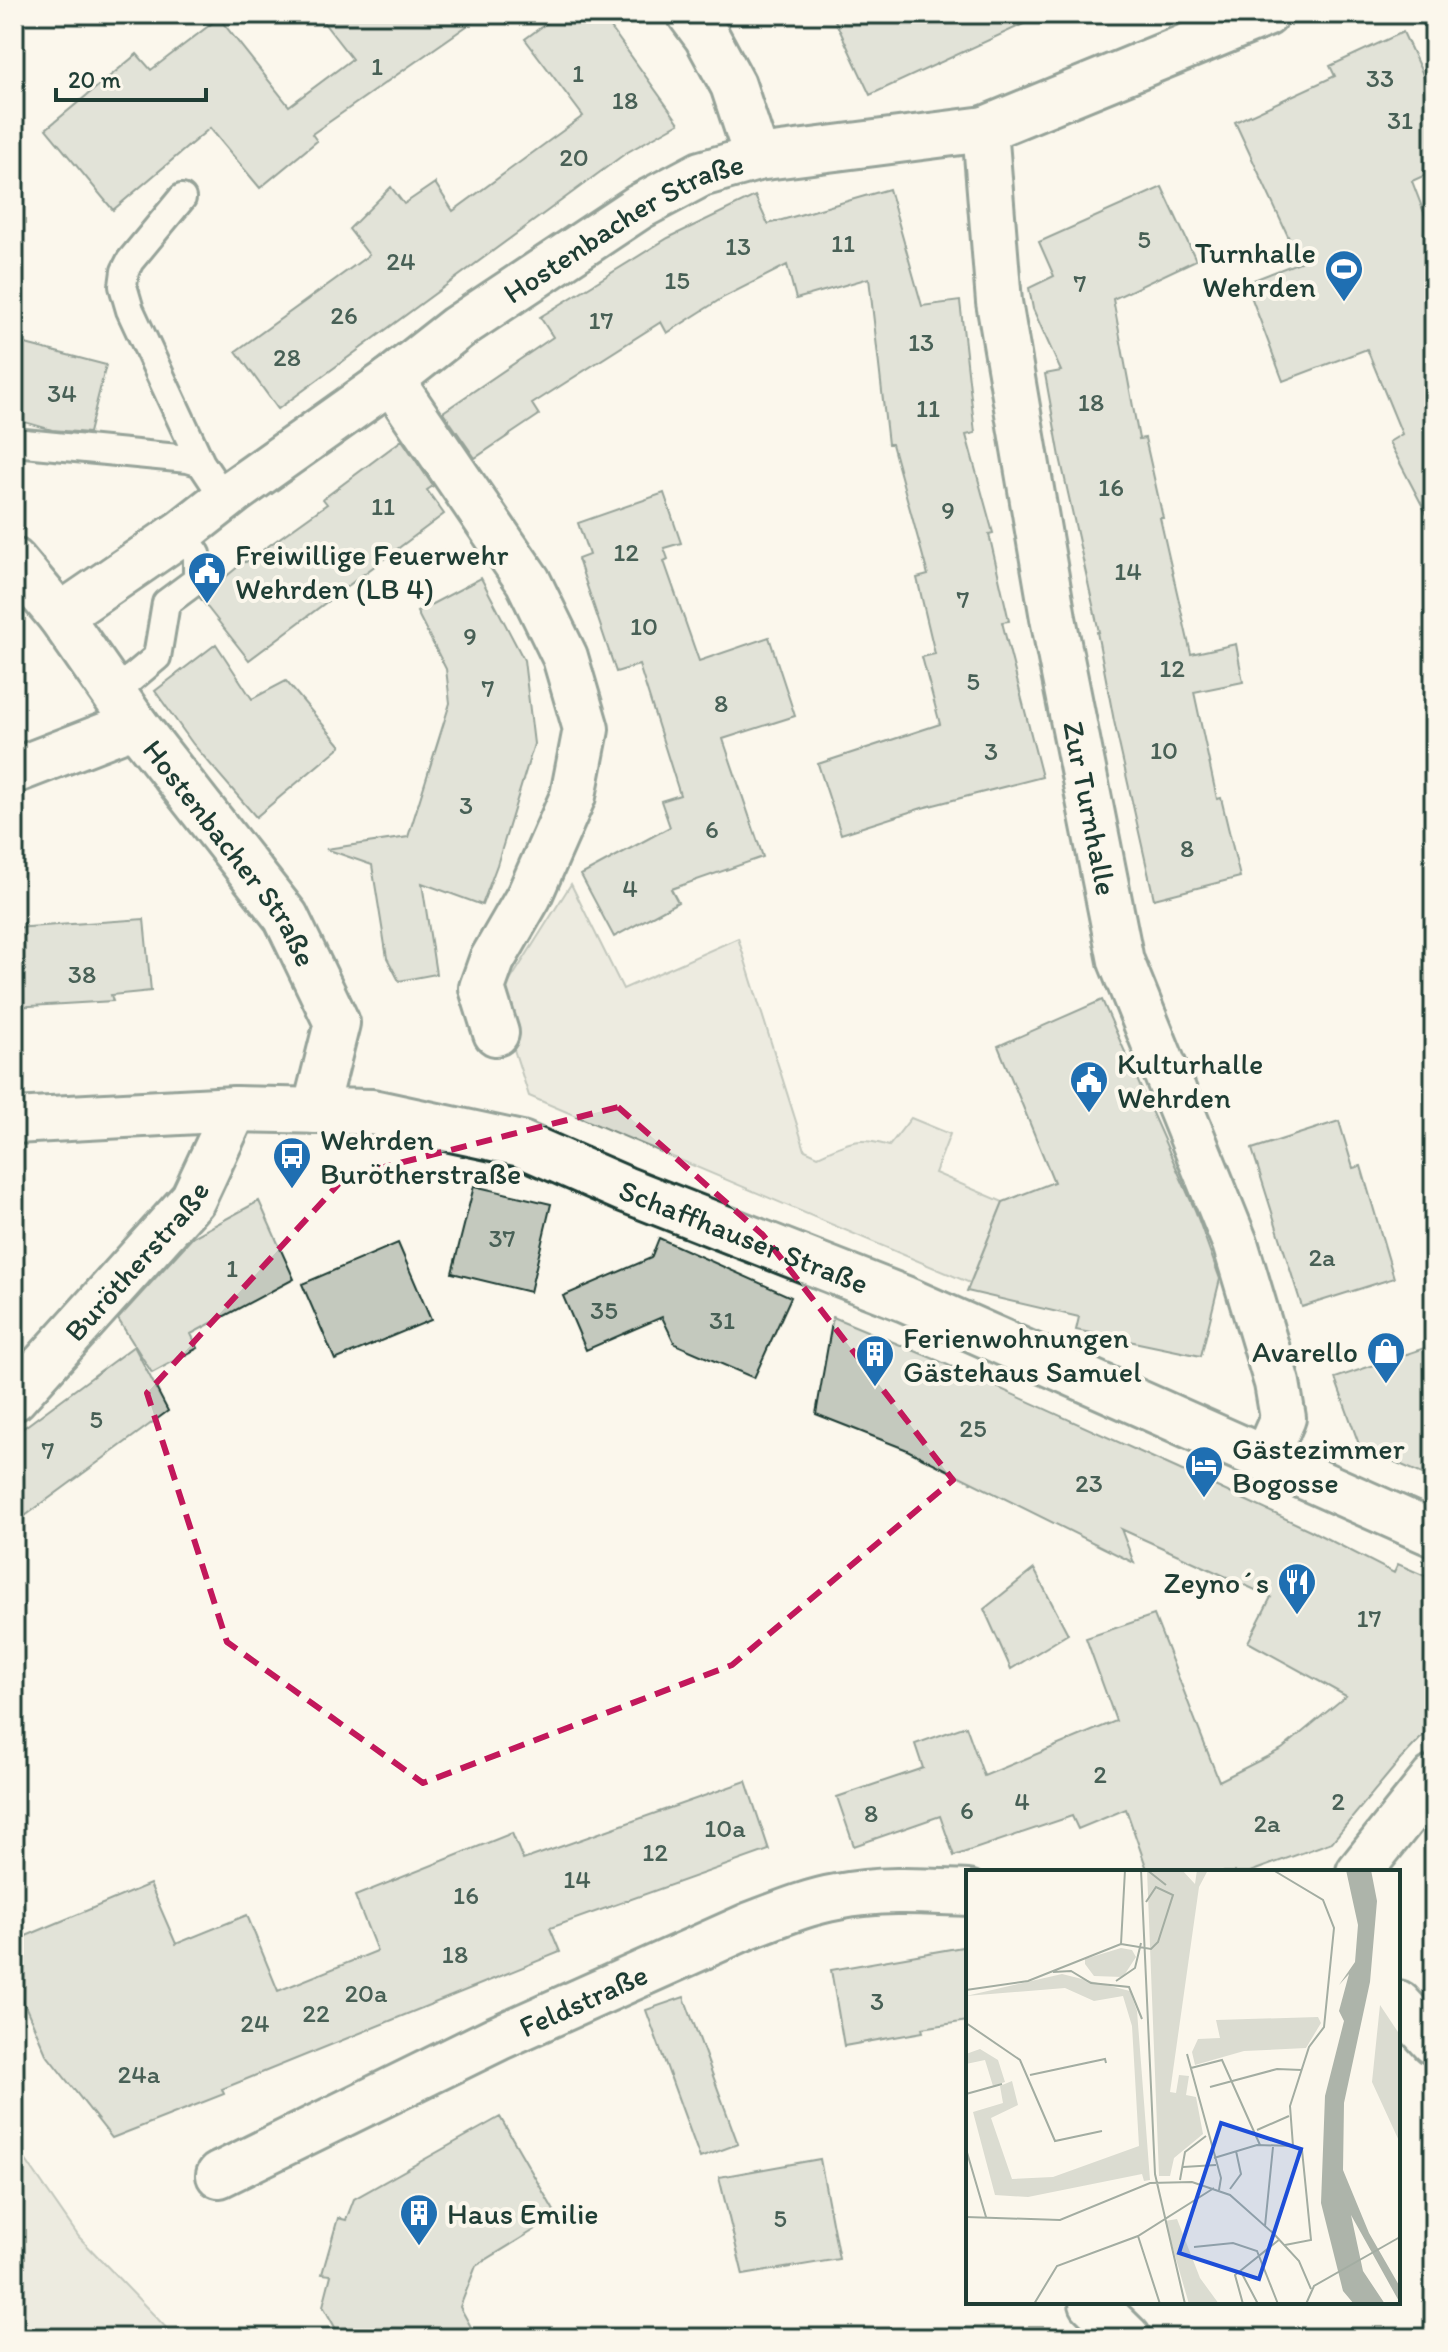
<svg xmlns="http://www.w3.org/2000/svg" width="1448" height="2352" font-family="Itim,sans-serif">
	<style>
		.green { fill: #dbdcd1; stroke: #7d8c82; stroke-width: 2 }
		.building { fill: #c4c9be; stroke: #1f3d34; stroke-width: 2 }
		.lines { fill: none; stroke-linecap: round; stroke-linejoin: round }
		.lane-casing { stroke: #1f3d34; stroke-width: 32 }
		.street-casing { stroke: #1f3d34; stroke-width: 50 }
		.secondary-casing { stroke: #1f3d34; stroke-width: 50 }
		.lane { stroke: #fbf7ec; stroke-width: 26 }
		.street { stroke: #fbf7ec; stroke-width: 44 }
		.secondary { stroke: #fbf7ec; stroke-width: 44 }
		.marked { fill: none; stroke: #c2185b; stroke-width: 6; stroke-dasharray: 16 10; stroke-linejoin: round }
		.labels { text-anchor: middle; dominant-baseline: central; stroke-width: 8; stroke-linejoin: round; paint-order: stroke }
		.number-label { font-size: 26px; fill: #486056 }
		.street-label { font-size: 30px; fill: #1f3d34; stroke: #fbf7ec }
		.poi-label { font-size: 30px; fill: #1f3d34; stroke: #fbf7ec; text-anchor: start }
		.inset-road { fill: none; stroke: #a3ada2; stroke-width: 2 }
		.view { fill: #1d4ed8; fill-opacity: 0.15; stroke: #1d4ed8; stroke-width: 4 }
		.inset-edge { fill: none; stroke: #1f3d34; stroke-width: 4 }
	</style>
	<rect width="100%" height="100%" fill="#fbf7ec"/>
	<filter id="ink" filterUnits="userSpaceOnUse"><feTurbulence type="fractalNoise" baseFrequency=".0125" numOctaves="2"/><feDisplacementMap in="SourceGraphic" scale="16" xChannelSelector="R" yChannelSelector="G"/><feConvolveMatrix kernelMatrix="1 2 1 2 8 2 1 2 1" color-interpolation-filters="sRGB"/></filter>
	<g filter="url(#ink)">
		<path class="green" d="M571 884 623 989 738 938 805 1150 818 1156C848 1142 857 1136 889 1146L911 1118 950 1134 935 1173 1003 1202 970 1283 529 1096 498 1000Z
			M14 2143 79 2237 176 2338H14Z"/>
		<path class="building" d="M317 14H484L312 134 317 141 260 188 210 128 113 210 46 129 137 54 151 70 219 18 289 106 352 59Z
			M559 14H601L679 123 626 153 278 409 236 351 369 255 349 229 391 187 404 204 435 183 453 211 583 116 525 39Z
			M832 14H1045L870 95Z
			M1403 32 1434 98V171L1412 181 1434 239V528L1389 442 1402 434 1367 349 1283 381 1246 283 1300 262 1235 122 1335 76 1330 66Z
			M1162 187 1196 260 1113 299 1139 439 1145 438 1163 518H1160L1191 654 1236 644 1243 682 1194 692 1217 799 1221 798 1240 877 1154 899 1114 721 1097 632H1099L1060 457 1045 374 1061 371 1033 309 1029 288 1054 276 1039 242Z
			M889 189 922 306 960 301 975 433 966 435 993 533 989 534 1009 621 1002 622 1042 777 922 808 841 834 818 764 940 724 922 657 935 654 917 578 928 575 892 444H888L869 278 796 299 787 265 724 297 667 333 661 322 532 404 539 415 475 458 443 412 553 337 540 317 668 238 755 196 768 224Z
			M14 341 106 365 89 433 52 430 14 419Z
			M402 440 433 486 427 490 444 514 249 660 200 598 245 561 246 562 327 504 323 499Z
			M664 493 681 543 664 548 668 559 664 561 699 661 769 637 795 716 723 739 763 857 671 889 678 902 614 937 581 875 670 827 661 801 680 795 639 665 616 672 578 559 589 555 578 523Z
			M481 578 524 660 534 744 497 865 482 905 422 883 436 974 399 981 387 958 372 865 326 849 408 837 450 703 446 669 417 612Z
			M216 644 252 699 286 681 341 746 256 817 193 744 155 691Z
			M144 919 151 991 111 995 113 1001 14 1007V928Z
			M1102 1000 1195 1210 1220 1279 1201 1356 1076 1330 1079 1317 967 1291 1003 1202 1054 1182 998 1046Z
			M1339 1121 1353 1168 1361 1166 1394 1278 1302 1307 1252 1149Z
			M474 1186 551 1204 530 1292 452 1273Z
			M259 1201 294 1279 191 1334 198 1348 152 1373 118 1319 193 1237Z
			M659 1238 791 1297 754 1378 675 1344 662 1317 586 1350 563 1296 651 1258Z
			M398 1243 431 1320 335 1360 302 1284Z
			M833 1317 939 1361 1178 1469 1310 1530 1394 1573 1398 1564 1434 1580V1724L1400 1760 1332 1842 1250 1872H1148L1126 1809 1078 1829 1072 1816 954 1856 940 1816 854 1846 837 1797 923 1768 915 1744 966 1726 984 1776 1116 1721 1086 1638 1154 1615 1219 1781 1282 1749 1346 1696 1248 1642 1271 1597 1121 1529 1134 1563 905 1449 816 1414Z
			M1434 1345V1479L1360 1447 1335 1378Z
			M134 1346 168 1411 14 1524V1435Z
			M1034 1569 1068 1634 1011 1669 984 1609Z
			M746 1781 769 1850 550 1928 560 1952 222 2089 224 2094 112 2138 46 2054 14 1980V1941L150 1884 176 1944 247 1915 278 1991 377 1951 355 1896 512 1833 523 1860Z
			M968 1946V2021L922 2028 923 2032 844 2046 831 1970Z
			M684 1997 738 2144 700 2158 646 2010Z
			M500 2117 557 2216 476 2266 460 2307 477 2338H341L323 2306 331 2275 322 2274 338 2218 346 2220 354 2199Z
			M820 2159 839 2259 743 2275 719 2177Z"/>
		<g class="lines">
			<g class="lane-casing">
				<path id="lane" d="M182 198 130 261 125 271 123 286 130 310 201 463
					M14 442 188 459 201 463 225 499
					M114 693 157 657 166 603 197 580V554L181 533"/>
			</g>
			<g class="street-casing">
				<g id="street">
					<path d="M690 14 707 37 733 85 757 158"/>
					<path id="s1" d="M985 129 999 302 1053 618 1121 961 1235 1243 1277 1383 1283 1418 1265 1459"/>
					<path d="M391 380 528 581 565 657 586 729 573 796 529 896 492 960 482 988 496 1033"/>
					<path id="s2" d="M14 561 60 616 135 724 286 917 337 1023 315 1111"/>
					<path id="s3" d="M60 616 181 533 236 490 391 380 457 328 639 207 701 174 757 158 985 129 1266 14"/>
					<path d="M14 771 135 724"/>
					<path id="s4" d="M14 1398 193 1199 235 1109"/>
					<path d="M1359 1872 1434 1778"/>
					<path d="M1398 2003 1434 2042"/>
					<path id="s5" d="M219 2175 498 2038 748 1926C777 1915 807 1902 837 1897 880 1888 924 1891 968 1893"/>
					<path d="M1092 2303 1128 2338"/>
				</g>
			</g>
			<g class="secondary-casing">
				<g id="secondary">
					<path id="s6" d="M14 1121 235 1109 372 1112 521 1144 624 1189 905 1299 1434 1534"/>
				</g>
			</g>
			<use href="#lane" class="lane"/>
			<use href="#street" class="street"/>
			<use href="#secondary" class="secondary"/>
		</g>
	</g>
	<path d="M0 0H1448V2352H0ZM618 1107 763 1235 953 1480 732 1665 423 1783 227 1642 147 1393 345 1177Z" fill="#fbf7ec" fill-opacity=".55" fill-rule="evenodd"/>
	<path class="marked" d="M618 1107 763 1235 953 1480 732 1665 423 1783 227 1642 147 1393 345 1177Z"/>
	<defs>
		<g id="stadium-pin" transform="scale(2)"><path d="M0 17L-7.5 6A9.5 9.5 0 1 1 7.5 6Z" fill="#1f6fb2" stroke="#fbf7ec"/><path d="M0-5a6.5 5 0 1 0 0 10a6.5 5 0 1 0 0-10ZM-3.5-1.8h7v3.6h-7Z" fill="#fff"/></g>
		<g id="civic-pin" transform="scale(2)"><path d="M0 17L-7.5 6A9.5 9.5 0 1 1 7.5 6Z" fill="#1f6fb2" stroke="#fbf7ec"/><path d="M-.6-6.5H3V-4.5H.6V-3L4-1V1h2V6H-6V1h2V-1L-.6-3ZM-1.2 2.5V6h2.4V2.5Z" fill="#fff"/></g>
		<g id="bus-pin" transform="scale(2)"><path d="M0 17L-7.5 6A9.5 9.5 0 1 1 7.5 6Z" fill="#1f6fb2" stroke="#fbf7ec"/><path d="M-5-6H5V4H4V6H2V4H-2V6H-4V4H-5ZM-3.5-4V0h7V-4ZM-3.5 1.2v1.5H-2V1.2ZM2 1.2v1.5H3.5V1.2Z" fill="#fff"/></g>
		<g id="shop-pin" transform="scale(2)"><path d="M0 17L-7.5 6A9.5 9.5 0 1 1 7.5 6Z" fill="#1f6fb2" stroke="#fbf7ec"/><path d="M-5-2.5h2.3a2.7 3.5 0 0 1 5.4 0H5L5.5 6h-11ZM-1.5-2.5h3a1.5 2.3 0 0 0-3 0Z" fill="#fff"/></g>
		<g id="building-pin" transform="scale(2)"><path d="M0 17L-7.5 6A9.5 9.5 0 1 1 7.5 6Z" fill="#1f6fb2" stroke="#fbf7ec"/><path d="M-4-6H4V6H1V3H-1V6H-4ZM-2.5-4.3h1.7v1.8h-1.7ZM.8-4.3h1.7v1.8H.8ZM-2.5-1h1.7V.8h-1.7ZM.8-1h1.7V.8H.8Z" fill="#fff"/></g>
		<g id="hotel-pin" transform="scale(2)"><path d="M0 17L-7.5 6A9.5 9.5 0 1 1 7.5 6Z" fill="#1f6fb2" stroke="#fbf7ec"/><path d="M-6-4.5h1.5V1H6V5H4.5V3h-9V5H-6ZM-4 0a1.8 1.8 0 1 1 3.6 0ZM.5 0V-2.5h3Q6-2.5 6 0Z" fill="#fff"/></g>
		<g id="restaurant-pin" transform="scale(2)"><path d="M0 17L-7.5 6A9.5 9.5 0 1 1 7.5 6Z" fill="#1f6fb2" stroke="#fbf7ec"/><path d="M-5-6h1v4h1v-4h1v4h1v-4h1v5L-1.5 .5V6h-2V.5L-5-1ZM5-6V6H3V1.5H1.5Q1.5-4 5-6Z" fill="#fff"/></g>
	</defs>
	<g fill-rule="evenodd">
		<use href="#stadium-pin" x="1344" y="269"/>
		<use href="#civic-pin" x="207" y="571"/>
		<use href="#civic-pin" x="1089" y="1080"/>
		<use href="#bus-pin" x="292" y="1156"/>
		<use href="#shop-pin" x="1386" y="1351"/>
		<use href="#building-pin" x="875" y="1354"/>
		<use href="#hotel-pin" x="1204" y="1465"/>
		<use href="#restaurant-pin" x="1297" y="1582"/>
		<use href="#building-pin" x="419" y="2213"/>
	</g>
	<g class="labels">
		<g class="number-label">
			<text x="377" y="66">1</text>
			<text x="578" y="73">1</text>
			<text x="1380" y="78">33</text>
			<text x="625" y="100">18</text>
			<text x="1400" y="120">31</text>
			<text x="574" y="157">20</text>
			<text x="1144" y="239">5</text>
			<text x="843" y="243">11</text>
			<text x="738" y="246">13</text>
			<text x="401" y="261">24</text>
			<text x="677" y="280">15</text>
			<text x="1080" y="283">7</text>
			<text x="344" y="315">26</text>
			<text x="601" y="320">17</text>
			<text x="921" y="342">13</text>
			<text x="287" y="357">28</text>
			<text x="62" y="393">34</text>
			<text x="1091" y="402">18</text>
			<text x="928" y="408">11</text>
			<text x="1111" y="487">16</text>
			<text x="383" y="506">11</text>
			<text x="948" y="510">9</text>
			<text x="626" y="552">12</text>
			<text x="1128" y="571">14</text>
			<text x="963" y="599">7</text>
			<text x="644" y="626">10</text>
			<text x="470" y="636">9</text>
			<text x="1172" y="668">12</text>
			<text x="973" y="681">5</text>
			<text x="488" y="688">7</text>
			<text x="721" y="703">8</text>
			<text x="1164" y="750">10</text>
			<text x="991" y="751">3</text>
			<text x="466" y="805">3</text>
			<text x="712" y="829">6</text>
			<text x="1187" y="848">8</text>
			<text x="630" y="888">4</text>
			<text x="82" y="974">38</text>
			<text x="502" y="1238">37</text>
			<text x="1322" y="1257">2a</text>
			<text x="232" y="1268">1</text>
			<text x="604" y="1310">35</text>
			<text x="722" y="1320">31</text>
			<text x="96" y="1419">5</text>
			<text x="973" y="1428">25</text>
			<text x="48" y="1450">7</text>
			<text x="1089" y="1483">23</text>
			<text x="1369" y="1618">17</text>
			<text x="1100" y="1774">2</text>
			<text x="1022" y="1801">4</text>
			<text x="1338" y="1801">2</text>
			<text x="967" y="1810">6</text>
			<text x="871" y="1813">8</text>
			<text x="1267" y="1823">2a</text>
			<text x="725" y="1828">10a</text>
			<text x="655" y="1852">12</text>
			<text x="577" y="1879">14</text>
			<text x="466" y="1895">16</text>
			<text x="455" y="1954">18</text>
			<text x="366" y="1993">20a</text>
			<text x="877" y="2001">3</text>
			<text x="316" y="2013">22</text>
			<text x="255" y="2023">24</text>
			<text x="139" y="2074">24a</text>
			<text x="780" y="2218">5</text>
		</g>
		<g class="street-label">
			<text stroke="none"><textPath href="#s3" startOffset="686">Hostenbacher Straße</textPath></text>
			<text stroke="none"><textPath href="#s1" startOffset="688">Zur Turnhalle</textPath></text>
			<text stroke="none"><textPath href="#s2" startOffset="364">Hostenbacher Straße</textPath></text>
			<text stroke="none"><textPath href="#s6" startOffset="752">Schaffhauser Straße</textPath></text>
			<text stroke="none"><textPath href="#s4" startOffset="184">Burötherstraße</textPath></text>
			<text stroke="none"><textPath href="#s5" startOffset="404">Feldstraße</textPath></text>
		</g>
		<g class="poi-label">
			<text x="1316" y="252" text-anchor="end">Turnhalle<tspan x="1316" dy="34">Wehrden</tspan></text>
			<text x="235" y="554">Freiwillige Feuerwehr<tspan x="235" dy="34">Wehrden (LB 4)</tspan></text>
			<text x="1117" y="1063">Kulturhalle<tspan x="1117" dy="34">Wehrden</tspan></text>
			<text x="320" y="1139">Wehrden<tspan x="320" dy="34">Burötherstraße</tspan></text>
			<text x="903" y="1337">Ferienwohnungen<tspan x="903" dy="34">Gästehaus Samuel</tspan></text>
			<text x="1358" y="1351" text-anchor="end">Avarello</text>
			<text x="1232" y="1448">Gästezimmer<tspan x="1232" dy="34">Bogosse</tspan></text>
			<text x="1269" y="1582" text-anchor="end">Zeyno´s</text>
			<text x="447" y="2213">Haus Emilie</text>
		</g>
	</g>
	<g transform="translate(966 1870)">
		<rect width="434" height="434" fill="#fbf7ec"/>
		<path d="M181 0H216L229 14 231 0H242L233 17 204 222 210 223 213 205 223 206 220 225 230 227 237 264 208 288 204 306H193ZM155 78 166 80 170 87 157 107 128 106 119 94V89ZM96 104 164 121 171 141 184 310 178 311 176 304 62 327 29 325 7 242 37 233 34 216 46 211 52 235 25 248 46 309 87 307 173 276 166 156 157 126 128 131 99 118 0 126ZM414 135 434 165V273L406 212ZM352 147 355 153 340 178 278 181 229 195 226 182 232 169 254 168 250 150ZM14 179 32 190 39 212 27 216 19 190 0 194V184ZM211 349 234 408 253 434H223L199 351Z" fill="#dbdcd1"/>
		<path d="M380 0H405L411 31 404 112 378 233 377 300 403 363 434 417V433L385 345 397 401 419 434H388L377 421 355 333 359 226 378 151 373 141 383 104 373 115 389 92 392 55Z" fill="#adb4aa"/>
		<path class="inset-road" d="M175 0 189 304 219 434M181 0 200 15M307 0 357 30 368 58 358 157 343 177 324 236 327 276M155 74 185 79 192 72 207 25 190 17 180 32M87 102 105 101 125 113 163 117 176 149M150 111 169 98 175 73M0 120 62 111 155 74 159 0M0 153 54 190 89 271 136 261M221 184 255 308 253 320M225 198 256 190 294 275M64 205 139 189 140 193M244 217 311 199 336 200M0 224 36 214M291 260 323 246M0 279 20 347M248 288 291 275 327 276M217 297 250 295M214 310 219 282 240 266M264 319 275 304 270 281M0 347 94 350 184 313 226 312 264 325 308 364 333 391 345 419M299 356 307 277M172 366 194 434M319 375 345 370 336 280 327 276M228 377 267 373 291 381 312 434M274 400 292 434M68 434 91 396 172 366 248 318M277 434 269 405 314 369M340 434 348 416 434 367"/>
		<path class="view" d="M255 253 335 279 293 409 213 383Z"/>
		<rect width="434" height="434" class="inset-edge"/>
	</g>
	<rect width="1448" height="2352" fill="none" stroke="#fbf7ec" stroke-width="48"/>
	<rect x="24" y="24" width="1400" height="2304" fill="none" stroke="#1f3d34" stroke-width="3" filter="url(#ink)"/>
	<path d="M56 88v12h150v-12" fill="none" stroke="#1f3d34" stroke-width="4"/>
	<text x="68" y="88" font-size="24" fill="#1f3d34" stroke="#fbf7ec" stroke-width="6" paint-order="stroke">20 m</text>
</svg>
